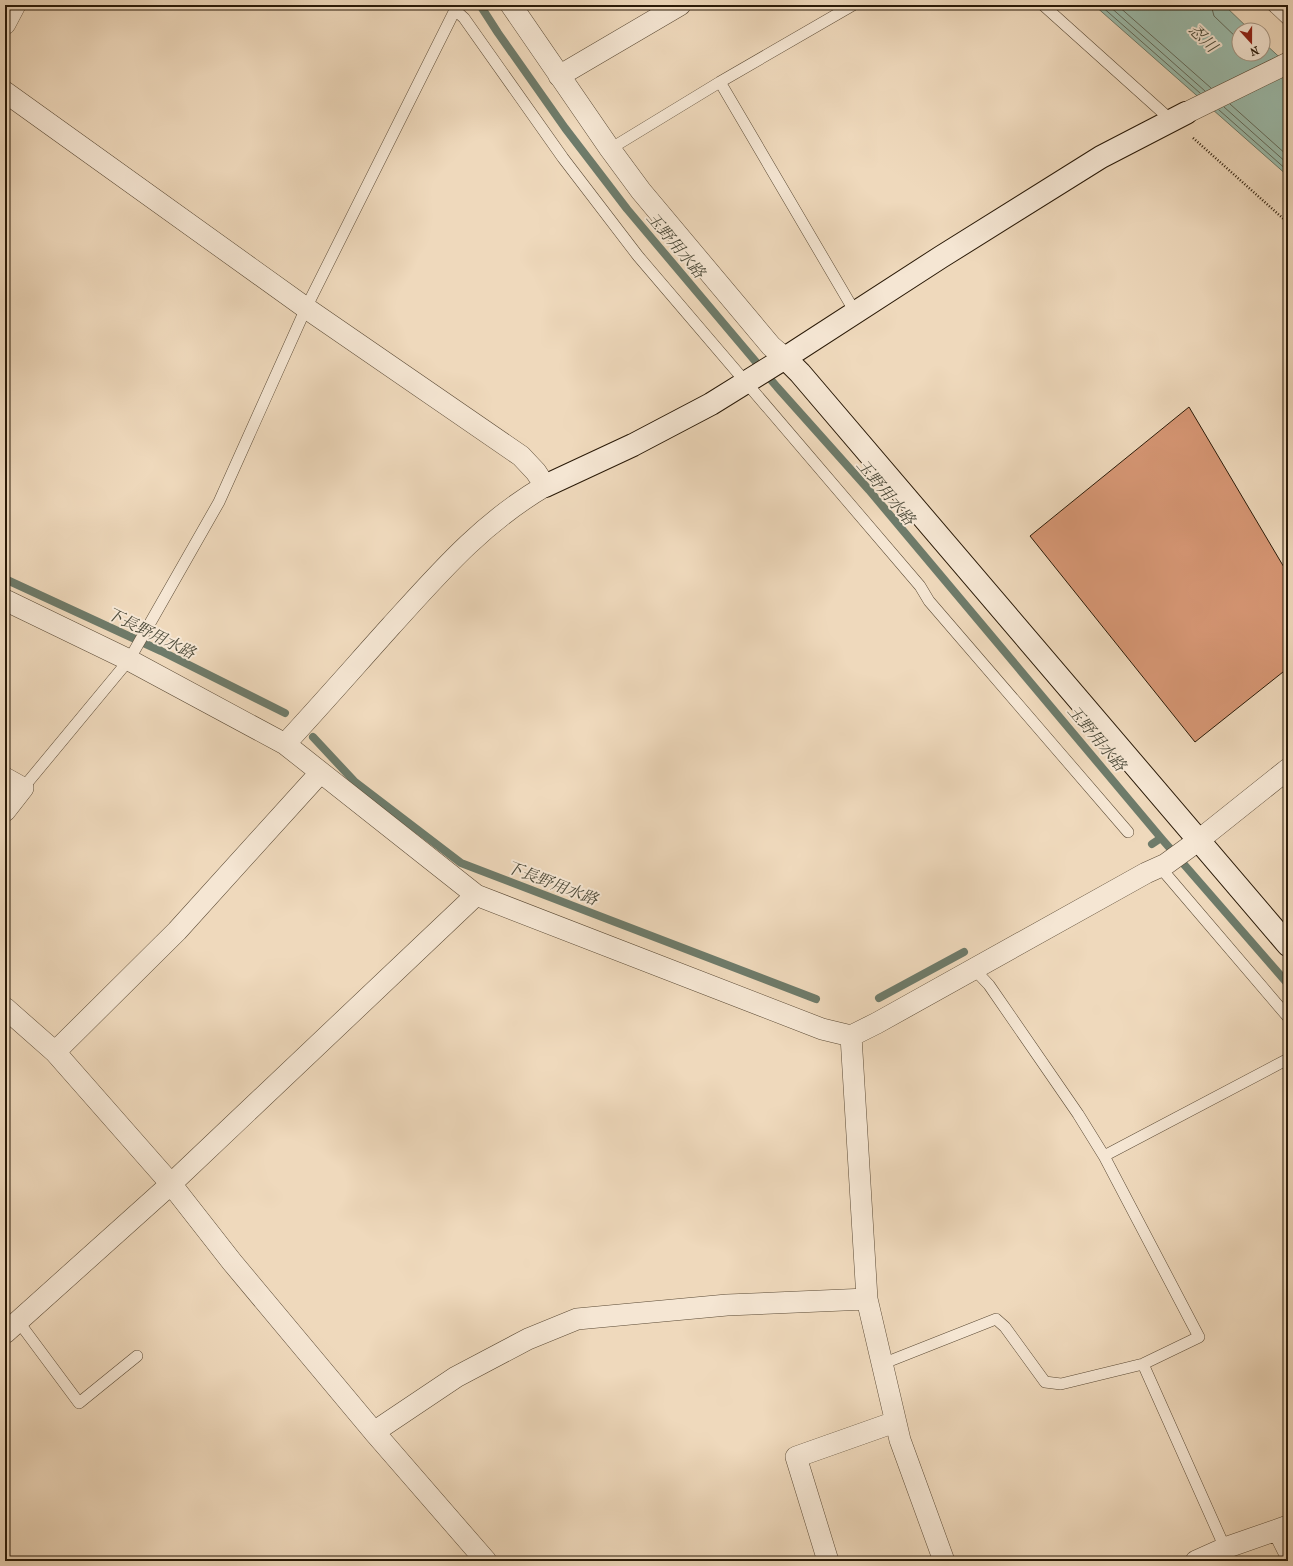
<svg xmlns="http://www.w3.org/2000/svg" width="1293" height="1566" font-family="'IM FELL French Canon','Noto Serif JP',serif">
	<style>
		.water { fill: #9bbbab; stroke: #6e7b6a }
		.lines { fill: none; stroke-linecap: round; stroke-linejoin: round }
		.shore { stroke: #626a5a; stroke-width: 1 }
		.stream { stroke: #6e7b6a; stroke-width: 8 }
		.building { fill: #d79775; stroke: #2a1a08 }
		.lane-casing { stroke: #5b4a35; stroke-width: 12 }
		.street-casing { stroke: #5b4a35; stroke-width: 22 }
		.secondary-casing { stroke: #2a1a08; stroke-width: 24 }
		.path { stroke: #2a1a08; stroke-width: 2.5; stroke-dasharray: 1 2; stroke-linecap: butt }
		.lane { stroke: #f5e6d3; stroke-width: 11 }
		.street { stroke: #f5e6d3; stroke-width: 21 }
		.secondary { stroke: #f5e6d3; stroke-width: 22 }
		.labels { text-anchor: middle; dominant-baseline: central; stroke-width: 4; stroke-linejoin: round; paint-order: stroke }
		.water-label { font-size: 16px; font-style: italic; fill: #4c4a39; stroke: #f5e6d3 }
	</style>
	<rect width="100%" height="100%" fill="#efd9bc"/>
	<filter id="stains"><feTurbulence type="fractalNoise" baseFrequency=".005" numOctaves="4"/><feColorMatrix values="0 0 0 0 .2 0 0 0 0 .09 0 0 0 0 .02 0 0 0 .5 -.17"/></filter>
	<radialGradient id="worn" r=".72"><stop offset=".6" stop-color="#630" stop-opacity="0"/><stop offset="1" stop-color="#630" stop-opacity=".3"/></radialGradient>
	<path class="water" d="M1094 5H1224L1250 30H1239V54H1263V42L1288 65V176Z"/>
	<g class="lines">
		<path class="shore" d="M1100 5 1200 93
			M1108 5 1205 91
			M1117 5 1211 88
			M1211 5 1214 16 1239 40
			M1230 104 1288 156
			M1224 107 1288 164
			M1219 110 1288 171"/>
		<path class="stream" d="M480 5 498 33 565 128 627 209 777 387 869 490 1161 838 1288 984
			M5 579 161 651 285 713
			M313 737 355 782 461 863 816 999
			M1152 844 1161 838
			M879 998 964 952"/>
	</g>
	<path class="building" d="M1189 407 1288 574V668L1195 742 1030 536Z"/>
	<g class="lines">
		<g class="lane-casing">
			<path id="lane" d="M1043 5 1171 120
				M1272 5 1288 20
				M720 82 855 312
				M610 149 720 82 853 5
				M23 788 129 660 219 502 306 308 455 10 464 18 563 158 638 256 920 586 929 601 1128 832
				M1159 866 1288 1017
				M1104 1156 1288 1059
				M18 1321 79 1403 137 1356
				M882 1364 996 1319 1005 1327 1045 1382 1061 1384 1143 1364 1199 1337 1104 1156 1078 1114 989 985 974 969
				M1143 1364 1225 1548"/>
		</g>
		<g class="street-casing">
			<path id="street" d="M511 5 610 149 641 191 771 346 785 358
				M5 24 15 5
				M559 76 680 5
				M5 92 306 308 521 456 536 472 545 486C482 523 440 572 391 626 356 665 321 705 285 744
				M1186 113 1288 63
				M5 600 129 660 285 744 476 895 822 1029 851 1036 877 1023 1146 873 1166 864 1199 840 1288 769
				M5 778 23 788 5 811
				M5 1008 55 1052 177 931 320 773
				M851 1036 867 1299 900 1440 944 1561
				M55 1052 171 1184 232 1262 374 1432 456 1377 528 1339 577 1319 727 1305 867 1299
				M5 1333 171 1184 476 895
				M374 1432 486 1561
				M1278 1530 1288 1550
				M828 1561 796 1457 895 1422
				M1196 1561 1225 1548 1288 1526"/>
		</g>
		<g class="secondary-casing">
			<path id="secondary" d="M785 358 800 373 1288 945
				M545 486 633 445 711 404 785 358 941 257 1101 157 1186 113"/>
		</g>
		<path class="path" d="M1193 138 1288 223"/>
		<use href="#lane" class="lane"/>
		<use href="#street" class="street"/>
		<use href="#secondary" class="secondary"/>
	</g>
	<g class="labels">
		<g class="water-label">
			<text transform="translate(1203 38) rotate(44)">忍川</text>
			<text transform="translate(676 245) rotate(50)">玉野用水路</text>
			<text transform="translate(886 492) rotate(50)">玉野用水路</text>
			<text transform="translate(151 633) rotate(26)">下長野用水路</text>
			<text transform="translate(1097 738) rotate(50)">玉野用水路</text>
			<text transform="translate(552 883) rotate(21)">下長野用水路</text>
		</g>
	</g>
	<rect width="1293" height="1566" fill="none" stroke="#efd9bc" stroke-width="20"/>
	<rect x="6" y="6" width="1281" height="1554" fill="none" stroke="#2a1a08" stroke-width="2"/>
	<rect x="10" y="10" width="1273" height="1546" fill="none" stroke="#2a1a08"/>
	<g transform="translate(1251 42) rotate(159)"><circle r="19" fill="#f5e6d3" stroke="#a49482"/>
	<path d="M0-3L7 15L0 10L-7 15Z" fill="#8f2418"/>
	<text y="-6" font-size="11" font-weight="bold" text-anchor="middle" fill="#2a1a08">N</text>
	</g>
	<rect width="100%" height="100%" filter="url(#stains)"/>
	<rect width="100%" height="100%" fill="url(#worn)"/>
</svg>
